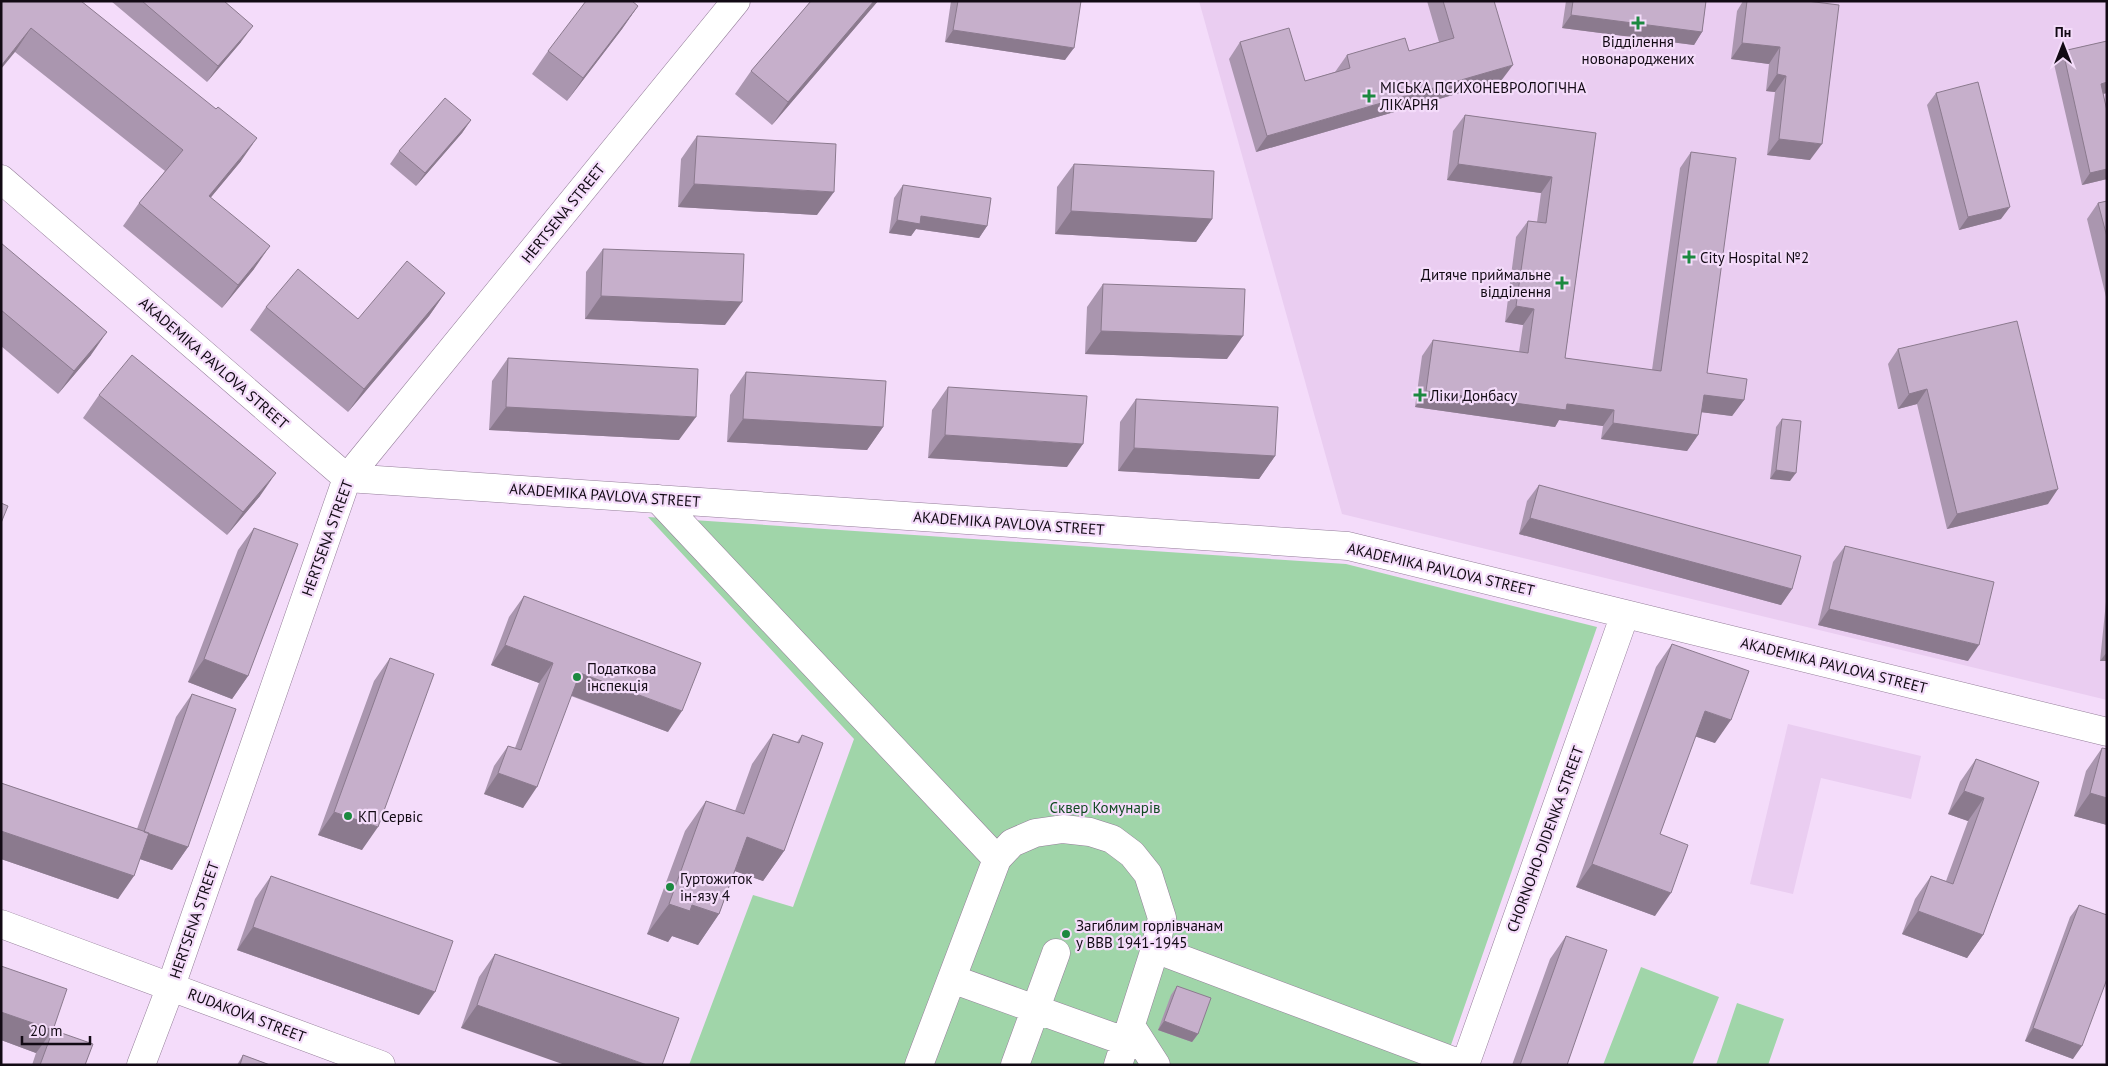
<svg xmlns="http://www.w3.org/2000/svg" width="2108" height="1066" font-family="'PT Sans',sans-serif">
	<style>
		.built { fill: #eacdf1 }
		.green { fill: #a0d5a9 }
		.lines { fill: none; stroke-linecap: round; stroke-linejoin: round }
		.street-casing { stroke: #947e99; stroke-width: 29 }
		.street { stroke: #fff; stroke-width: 28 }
		.wall { fill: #aa96af }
		.shaded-wall { fill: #8b7a8e }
		.building { fill: #c6afcb; stroke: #8b7a8e }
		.poi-dot { fill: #1c8940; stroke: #f4dcfa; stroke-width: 2 }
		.labels { text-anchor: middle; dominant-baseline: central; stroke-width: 4.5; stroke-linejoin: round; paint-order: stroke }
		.poi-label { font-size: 15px; fill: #120a14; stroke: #f4dcfa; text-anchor: start }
		.street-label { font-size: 15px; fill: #120a14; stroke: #f4dcfa }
		.park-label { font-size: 15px; fill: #114b22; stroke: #f4dcfa }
	</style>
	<rect width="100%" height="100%" fill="#f4dcfa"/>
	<path class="built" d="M1199 1H2107V700L1342 514Z
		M1788 724 1921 756 1911 799 1821 778 1793 894 1750 884Z"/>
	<path class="green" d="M648 517 1346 564 1597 627 1444 1065H689L753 895 793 907 854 739Z
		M1641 967 1719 997 1692 1065H1603Z
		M1737 1003 1784 1019 1768 1065H1716Z"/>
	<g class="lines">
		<g class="street-casing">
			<path id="street" d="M1 179 347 478 1348 546 2107 732
				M658 499 997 859
				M1 924 381 1065
				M1155 949 1464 1065
				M952 979 1127 1042
				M1131 1026 1156 1065
				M141 1065 171 986 347 478 736 1
				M919 1065 997 859 1012 843 1035 833 1063 829 1090 832 1112 839 1132 854 1148 874 1162 918 1155 949 1118 1065
				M1015 1065 1056 953
				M1465 1065 1625 614"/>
		</g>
		<use href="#street" class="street"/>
	</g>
	<path class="wall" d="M1 1 241 161 210 198 254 269 222 308 123 226 139 203 165 171 15 52Z
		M111 1H224L241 42 207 82Z
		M811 1H878L772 125 735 94 751 71Z
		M951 1H1081L1065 60 945 42Z
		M1427 1H1494L1501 81 1256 152 1229 59 1240 42 1305 81 1335 72 1347 55 1409 51 1439 42Z
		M1566 1H1706L1702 32 1694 45 1562 28Z
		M1743 1H1807L1810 160 1767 155 1775 92 1766 91 1769 64 1731 59 1737 11Z
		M638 6 622 29 567 101 532 74 548 51Z
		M2107 41V93L2103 94 2107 111V179L2082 185 2054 64 2063 51Z
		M1936 93 2001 219 1959 230 1927 105Z
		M1465 115 1596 133 1565 358 1652 370 1680 168 1691 152 1707 373 1744 400 1732 416 1701 412 1698 435 1687 451 1601 439 1603 426 1559 420 1555 427 1415 407 1422 356 1433 340 1519 352 1523 325 1505 322 1516 237 1528 221 1537 222 1541 193 1447 180 1453 131Z
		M471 120 462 133 416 186 390 164 399 151Z
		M697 136 817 215 678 207 681 159Z
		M1074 164 1212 219 1196 242 1055 234 1057 187Z
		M903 185 987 226 979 238 916 229 911 236 889 233 894 198Z
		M2107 201V301L2087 219 2098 203Z
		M1 243 91 355 58 394 1 346Z
		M603 249 725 325 585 319 586 272Z
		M1103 284 1227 359 1085 354 1087 307Z
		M445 293 429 316 348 412 250 330 266 307 358 319Z
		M1898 349 2048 504 1947 529 1917 404 1898 409 1888 364Z
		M508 358 679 440 489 430 492 381Z
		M746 372 883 427 867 450 727 442 730 395Z
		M948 387 1067 467 928 458 932 410Z
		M99 395 260 496 227 535 83 418Z
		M1136 399 1275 456 1259 479 1118 471 1120 422Z
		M1782 419 1790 481 1770 479 1776 427Z
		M1539 485 1792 589 1781 605 1519 534 1527 501Z
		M254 528 248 676 232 699 188 682 238 550Z
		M1845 546 1968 661 1818 625 1833 562Z
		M2107 592V661H2100Z
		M524 596 668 732 571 696 523 808 484 794 494 766 508 746 515 748 539 683 491 665 509 617Z
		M1672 644 1715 743 1695 736 1660 834 1655 916 1576 887 1656 667Z
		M390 658 362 850 318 835 374 681Z
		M192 694 188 847 172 870 140 859 118 899 1 859V783L137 829 176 717Z
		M773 734 797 742 802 735 784 851 763 881 735 871 719 914 698 945 672 936 668 942 647 934 685 831 706 801 735 811 752 764Z
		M2102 748 2107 825 2074 816 2086 771Z
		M1976 759 2039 782 1983 935 1967 958 1902 934 1915 899 1931 876 1946 881 1968 821 1948 814 1960 782Z
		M271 876 419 1015 237 950 255 899Z
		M2079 905 2073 1059 2025 1041 2070 917Z
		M1566 936 1567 1065H1512L1550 959Z
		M495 954 679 1018 461 1028 479 977Z
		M1 966 53 1030 85 1065H32L36 1053 1 1040Z
		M1177 986 1198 1034 1192 1042 1158 1030 1171 995Z
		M243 1055 270 1065H237Z"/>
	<path class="shaded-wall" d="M874 1H878L772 125 788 102Z
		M638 6 622 29 567 101 583 78Z
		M1571 15 1702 32 1694 45 1562 28Z
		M253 26 241 42 207 82 218 66Z
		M31 28 15 52 1 69V66Z
		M953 30 1074 48 1065 60 945 42Z
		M1742 43 1780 47 1769 64 1731 59Z
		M1513 65 1501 81 1256 152 1267 136Z
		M1777 74 1786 76 1775 92 1766 91Z
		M2107 82V93L2092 96 2101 84Z
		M471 120 462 133 416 186 425 173Z
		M257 138 241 161 193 219 209 196Z
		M1779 139 1822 144 1810 160 1767 155Z
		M1458 164 1552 177 1541 193 1447 180Z
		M2107 169V179L2082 185 2090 173Z
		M694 184 834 192 817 215 678 207Z
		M2010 207 2001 219 1959 230 1968 217Z
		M1071 211 1212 219 1196 242 1055 234Z
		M921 216 987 226 979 238 916 229 911 236 889 233 897 220Z
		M270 246 254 269 222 308 238 285Z
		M445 293 429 316 348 412 364 389Z
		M601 296 742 302 725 325 585 319Z
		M1516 306 1534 309 1523 325 1505 322Z
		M1101 331 1243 336 1227 359 1085 354Z
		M107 332 91 355 58 394 74 371Z
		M1927 389 1917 404 1898 409 1909 394Z
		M1426 391 1567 404 1614 410 1603 426 1559 420 1555 427 1415 407Z
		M1704 395 1744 400 1732 416 1692 411Z
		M506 407 696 417 679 440 489 430Z
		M743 419 883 427 867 450 727 442Z
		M1613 423 1698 435 1687 451 1601 439Z
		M945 435 1083 444 1067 467 928 458Z
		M1134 448 1275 456 1259 479 1118 471Z
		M1776 470 1796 473 1790 481 1770 479Z
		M276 473 260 496 227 535 243 512Z
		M2058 489 2048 504 1947 529 1957 514Z
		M1530 518 1792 589 1781 605 1519 534Z
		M1829 609 1979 645 1968 661 1818 625Z
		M505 645 553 663 539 683 491 665Z
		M2107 652V661H2100Z
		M204 659 248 676 232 699 188 682Z
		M580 673 682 711 668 732 565 693Z
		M1705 711 1731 720 1715 743 1688 734Z
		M498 773 537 787 523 808 484 794Z
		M1964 791 1984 798 1968 821 1948 814Z
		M2090 793 2107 798V825L2074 816Z
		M334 812 378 827 362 850 318 835Z
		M1 831 134 876 118 899 1 859Z
		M144 832 188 847 172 870 128 855Z
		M747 837 784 851 763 881 726 868Z
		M1592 864 1671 893 1655 916 1576 887Z
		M669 904 692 905 719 914 698 945 672 936 668 942 647 934Z
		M1918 911 1983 935 1967 958 1902 934Z
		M253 927 435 992 419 1015 237 950Z
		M477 1005 647 1065H565L461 1028Z
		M1 1012 53 1030 36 1053 1 1040Z
		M1164 1021 1198 1034 1192 1042 1158 1030Z
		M2033 1028 2082 1046 2073 1059 2025 1041Z"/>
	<path class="building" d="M1 1H81L216 109 218 107 257 138 209 196 270 246 238 285 139 203 183 150 31 28 1 66Z
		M142 1H224L253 26 218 66Z
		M586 1H632L638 6 583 78 548 51Z
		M811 1H874L788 102 751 71Z
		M958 1H1081L1074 48 953 30Z
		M1443 1H1494L1513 65 1267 136 1240 42 1289 28 1305 81 1350 68 1347 55 1405 38 1409 51 1454 38Z
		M1573 1H1706L1702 32 1571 15Z
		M1747 1H1807L1839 5 1822 144 1779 139 1786 76 1777 74 1780 47 1742 43Z
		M2107 41V82L2101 84 2107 111V169L2090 173 2063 51Z
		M1978 82 2010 207 1968 217 1936 93Z
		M445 98 471 120 425 173 399 151Z
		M1465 115 1596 133 1565 358 1661 371 1691 152 1736 158 1707 373 1747 379 1744 400 1704 395 1698 435 1613 423 1614 410 1567 404 1566 410 1426 391 1433 340 1528 353 1534 309 1516 306 1528 221 1546 223 1552 177 1458 164Z
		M697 136 836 144 834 192 694 184Z
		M1074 164 1214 171 1212 219 1071 211Z
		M903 185 991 198 987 226 921 216 920 224 897 220Z
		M2107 201V237L2098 203Z
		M1 243 107 332 74 371 1 310Z
		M603 249 744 254 742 302 601 296Z
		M407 261 445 293 364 389 266 307 298 269 358 319Z
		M1103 284 1245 289 1243 336 1101 331Z
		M2017 321 2058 489 1957 514 1927 389 1909 394 1898 349Z
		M132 355 276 473 243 512 99 395Z
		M508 358 698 369 696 417 506 407Z
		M746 372 886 381 883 427 743 419Z
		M948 387 1087 396 1083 444 945 435Z
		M1136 399 1278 407 1275 456 1134 448Z
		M1782 419 1801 421 1796 473 1776 470Z
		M1539 485 1801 556 1792 589 1530 518Z
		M1 503 8 506 1 523Z
		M254 528 298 544 248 676 204 659Z
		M1845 546 1994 582 1979 645 1829 609Z
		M524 596 701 663 682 711 580 673 537 787 498 773 508 746 521 750 553 663 505 645Z
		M1672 644 1749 671 1731 720 1705 711 1660 834 1688 845 1671 893 1592 864Z
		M390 658 434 674 378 827 334 812Z
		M192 694 236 709 188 847 144 832Z
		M773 734 799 743 802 735 823 743 784 851 747 837 719 914 692 905 690 911 669 904 706 801 744 814Z
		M2102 748 2107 749V798L2090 793Z
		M1976 759 2039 782 1983 935 1918 911 1931 876 1953 884 1984 798 1964 791Z
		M1 783 149 833 134 876 1 831Z
		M271 876 453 941 435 992 253 927Z
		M2079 905 2107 915V979L2082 1046 2033 1028Z
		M1566 936 1607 950 1567 1065H1520Z
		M495 954 679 1018 662 1065H647L477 1005Z
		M1 966 67 989 53 1030 1 1012Z
		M1177 986 1211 998 1198 1034 1164 1021Z
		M53 1030 93 1044 85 1065H40Z
		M243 1055 270 1065H240Z"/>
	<g class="poi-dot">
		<path d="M1635.5 15.5h5v5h5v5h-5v5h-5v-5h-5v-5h5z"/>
		<path d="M1366.5 88.5h5v5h5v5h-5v5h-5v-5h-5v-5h5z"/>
		<path d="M1686.5 249.5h5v5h5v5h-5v5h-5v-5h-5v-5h5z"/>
		<path d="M1559.5 275.5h5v5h5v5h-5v5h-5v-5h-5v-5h5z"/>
		<path d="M1417.5 387.5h5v5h5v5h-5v5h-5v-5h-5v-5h5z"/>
		<circle cx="577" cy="677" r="5"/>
		<circle cx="348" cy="816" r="5"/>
		<circle cx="670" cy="887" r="5"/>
		<circle cx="1066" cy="934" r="5"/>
	</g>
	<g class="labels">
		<g class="poi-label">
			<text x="1638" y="41" text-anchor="middle">Відділення<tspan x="1638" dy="17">новонароджених</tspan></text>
			<text x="1380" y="87">МІСЬКА ПСИХОНЕВРОЛОГІЧНА<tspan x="1380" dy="17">ЛІКАРНЯ</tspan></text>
			<text x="1700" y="257">City Hospital №2</text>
			<text x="1551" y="274" text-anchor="end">Дитяче приймальне<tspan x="1551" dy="17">відділення</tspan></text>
			<text x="1430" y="395">Ліки Донбасу</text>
			<text x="587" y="668">Податкова<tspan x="587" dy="17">інспекція</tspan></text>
			<text x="358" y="816">КП Сервіс</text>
			<text x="680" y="878">Гуртожиток<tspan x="680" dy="17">ін-язу 4</tspan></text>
			<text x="1076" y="925">Загиблим горлівчанам<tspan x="1076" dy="17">у ВВВ 1941-1945</tspan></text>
		</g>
		<g class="street-label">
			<text transform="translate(563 213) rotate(-51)">HERTSENA STREET</text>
			<text transform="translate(214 363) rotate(41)">AKADEMIKA PAVLOVA STREET</text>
			<text transform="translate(605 495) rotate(4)">AKADEMIKA PAVLOVA STREET</text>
			<text transform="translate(1009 523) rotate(4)">AKADEMIKA PAVLOVA STREET</text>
			<text transform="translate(327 538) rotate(-70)">HERTSENA STREET</text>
			<text transform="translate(1441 569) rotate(13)">AKADEMIKA PAVLOVA STREET</text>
			<text transform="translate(1834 665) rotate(14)">AKADEMIKA PAVLOVA STREET</text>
			<text transform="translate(1545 839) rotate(-70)">CHORNOHO-DIDENKA STREET</text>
			<text transform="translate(194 920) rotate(-71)">HERTSENA STREET</text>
			<text transform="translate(247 1015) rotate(21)">RUDAKOVA STREET</text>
		</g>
		<g class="park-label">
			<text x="1105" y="807">Сквер Комунарів</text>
		</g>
	</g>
	<rect width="2108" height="1066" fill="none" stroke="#120a14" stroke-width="5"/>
	<g transform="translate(2063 45)" stroke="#f4dcfa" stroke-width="4" paint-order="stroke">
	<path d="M0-4L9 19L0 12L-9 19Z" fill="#120a14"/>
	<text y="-8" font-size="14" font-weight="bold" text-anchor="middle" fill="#120a14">Пн</text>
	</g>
	<path d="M22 1036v8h68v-8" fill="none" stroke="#120a14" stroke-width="2.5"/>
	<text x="30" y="1036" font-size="15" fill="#120a14" stroke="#f4dcfa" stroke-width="4" paint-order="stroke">20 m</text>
</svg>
